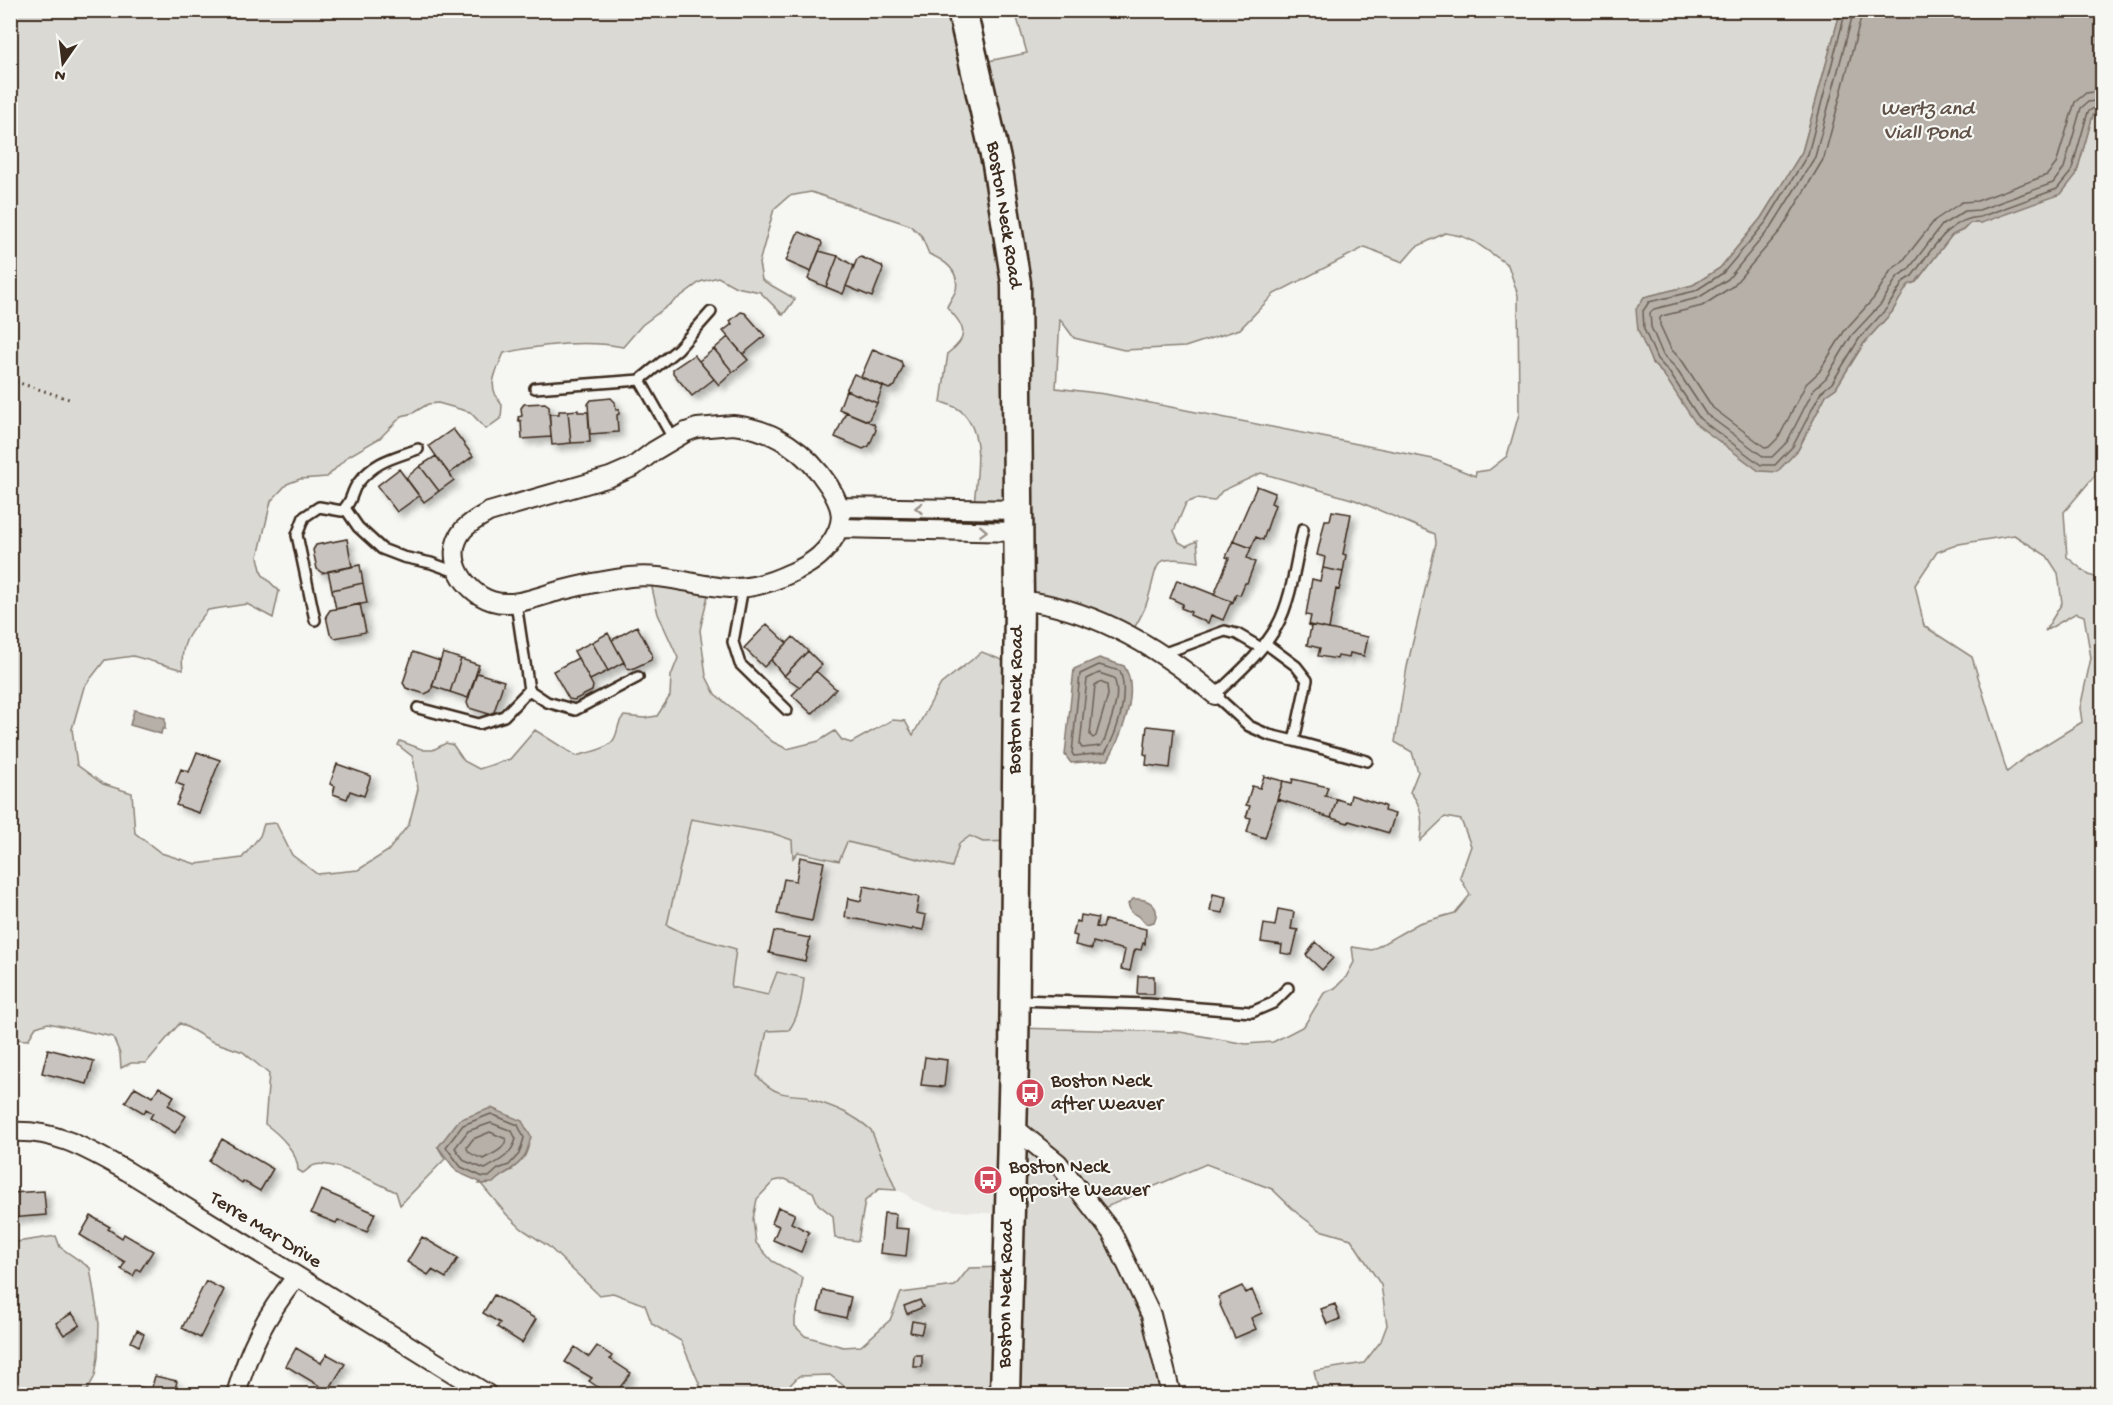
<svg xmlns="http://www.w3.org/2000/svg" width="2113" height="1405" font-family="'Gochi Hand',sans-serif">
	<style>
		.built { fill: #e8e7e2 }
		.green { fill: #dad9d3; stroke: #8a8278; stroke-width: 1.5; fill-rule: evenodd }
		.water { fill: #b6b0a9; stroke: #857a71; stroke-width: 1.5 }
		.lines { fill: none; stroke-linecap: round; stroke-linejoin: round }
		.shore { stroke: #6c6056; stroke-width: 1.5 }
		.building { fill: #c8c3be; stroke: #3b2a1e; stroke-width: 1.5; filter: url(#shadow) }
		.service-casing { stroke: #3b2a1e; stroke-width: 14 }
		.minor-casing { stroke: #3b2a1e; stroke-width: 22 }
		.primary-casing { stroke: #3b2a1e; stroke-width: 33 }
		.path { stroke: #3b2a1e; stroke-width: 3; stroke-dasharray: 1.5 4.5; stroke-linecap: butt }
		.service { stroke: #f6f6f2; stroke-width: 9 }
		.minor { stroke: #f6f6f2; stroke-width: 18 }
		.primary { stroke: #f6f6f2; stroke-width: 28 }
		.oneway { stroke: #989088 }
		.labels { text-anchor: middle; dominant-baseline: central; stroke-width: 4.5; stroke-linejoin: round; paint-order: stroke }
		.street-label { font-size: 20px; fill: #3b2a1e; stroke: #f6f6f2 }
		.poi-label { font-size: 20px; fill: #3b2a1e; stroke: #f6f6f2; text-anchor: start }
		.water-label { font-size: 21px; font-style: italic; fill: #605248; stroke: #f6f6f2 }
	</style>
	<defs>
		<filter id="shadow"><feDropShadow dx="5" dy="5" stdDeviation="3" flood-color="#0004"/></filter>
	</defs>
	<rect width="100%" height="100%" fill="#f6f6f2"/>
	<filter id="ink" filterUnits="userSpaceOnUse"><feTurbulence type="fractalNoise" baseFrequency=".0167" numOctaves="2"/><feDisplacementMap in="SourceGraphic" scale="12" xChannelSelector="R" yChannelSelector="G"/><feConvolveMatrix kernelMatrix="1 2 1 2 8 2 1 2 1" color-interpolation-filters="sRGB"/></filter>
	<g filter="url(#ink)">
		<path class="built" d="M691 819 775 834 793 840 797 852 839 861 847 842 951 866 959 844 970 835 1016 841 1009 1215 935 1209 912 1200 905 1193 896 1190 871 1130 841 1109 809 1099 807 1096 787 1095 768 1089 757 1076 767 1030H788L768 995 731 987 736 949 685 934 667 925Z"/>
		<path class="green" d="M10 11H970L983 62 1027 53 1015 11H1843L1840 13 1802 152 1761 218 1720 268 1693 285 1645 297 1652 363 1664 375 1798 450 1826 395 1836 388 1864 343 1892 312 1908 284 1916 282 1952 235 1963 230 1970 223H1981L2076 175 2093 114 2102 111V467L2064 512 2067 557 2089 575 2102 579V1394H1319L1314 1371 1364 1363 1381 1341 1387 1325 1381 1285 1351 1239 1320 1230 1297 1213 1272 1189 1206 1164 1099 1210 1113 1236 1172 1394H854L830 1375 799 1376 781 1394H715L702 1390 681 1341 652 1324 645 1305 613 1293 599 1295 548 1246 522 1229 507 1215 481 1184C494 1183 500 1175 512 1170L438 1147 445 1159 400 1205 396 1192C379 1184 333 1160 315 1165 311 1166 306 1171 303 1173L298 1170C298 1152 279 1134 265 1124L269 1074 243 1052 211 1041 180 1023 146 1063H131L121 1068 120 1054 113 1037 48 1023 36 1027 28 1040 11 1039ZM811 192 909 225 921 235 929 254C944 260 960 271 956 290 954 295 949 302 947 307 963 325 972 336 948 353L941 402C947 404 958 407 962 412 985 435 977 474 974 503L949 514 950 521 959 523 1022 525 1024 600 1132 632C1137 623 1144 612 1147 602 1160 563 1149 553 1199 562L1197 541 1186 546 1179 542 1174 531 1186 503 1196 499 1214 501 1222 491 1261 473 1355 500 1435 534 1436 543 1407 667 1395 742 1412 752 1418 772 1410 792C1423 806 1423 823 1420 841L1445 817 1461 820 1471 846 1460 877 1470 895 1455 913 1419 923 1372 950 1352 947 1354 962 1346 977 1335 988 1324 993 1304 1026 1273 1042 1246 1044 1180 1032 1015 1028 1007 1267 969 1268 955 1286 901 1293 890 1320 861 1346 843 1347 805 1336 795 1326V1318L803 1278 772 1261 756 1243 753 1219 757 1199 774 1181 785 1179 813 1192 818 1204 833 1216 835 1238 858 1241 865 1201 879 1189 896 1190 871 1130C852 1113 832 1106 809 1099L807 1096C784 1095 773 1094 757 1076L767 1031 789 1030C800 1014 802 997 804 978L777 972 768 995 731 987 736 949 685 934 667 925 691 819 775 834 792 840 793 858 798 852 839 861 847 842 952 867 959 844 970 836 983 842 1015 841 1017 666 982 652 941 684 913 735 905 721 892 720 851 743 842 740 835 731 819 741 787 749 773 742 715 694 706 676 700 630 711 582 649 575 658 614 678 658 671 676 670 696 657 716 644 718 624 716C617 722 619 729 615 737 610 750 588 752 576 756L535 730 510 759 479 769 464 761 453 745 446 743 433 750H424L400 741 398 745 413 757 418 789 409 824 388 851 358 870 317 874 292 855 276 823 264 824 260 836 242 858 196 864 161 853 135 833 132 793 103 784 77 765 72 729 84 687 105 660 133 656 183 670C179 642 191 631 208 610L247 604 273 618 279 591 262 574 258 557 271 501 287 484 300 479 327 477 347 457 380 438 402 416 413 413 428 404 438 403 470 412 486 429 501 418 502 405C486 386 495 374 504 353 542 345 586 340 623 347L642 325 700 282 718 277 736 287 760 292 783 315 795 299 762 280 759 263 774 209 789 196ZM1445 233 1461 236 1475 242 1508 265 1518 295 1519 414 1507 456 1489 470 1476 472 1475 476 1433 459 1105 394 1056 388 1060 319 1074 338 1124 350 1185 347 1240 329 1274 294 1365 247 1403 262 1416 247ZM2014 535 2047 556 2058 573 2062 603 2045 631 2076 613 2084 616 2091 658 2080 708 2082 722 2027 756 2007 772 1972 657 1924 626 1915 585 1937 552 1959 544Z
			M56 1236 60 1247 90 1268 99 1324 98 1357 95 1376 85 1394H11L10 1243Z"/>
		<path class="water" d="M1843 11H2102V111L2093 115 2076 175 2061 194 1981 223H1970L1963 230 1952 235 1916 282 1908 285 1892 312 1864 343 1836 388 1826 395 1798 450 1777 472 1759 471 1696 424 1664 375 1652 363 1638 330 1636 309 1644 297 1693 285 1720 268 1761 218 1802 152 1840 13Z
			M1099 658 1124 666C1127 671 1130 678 1130 684 1133 706 1119 741 1108 760L1071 763 1065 755 1074 669Z
			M134 710 165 718V729H162L161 734 130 725Z
			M1133 899C1147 898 1162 905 1154 922L1146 924 1139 916 1131 912 1128 904Z
			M491 1108 522 1121 531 1137C529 1143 528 1151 524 1157 517 1169 502 1173 493 1183L479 1184 480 1182 457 1172 438 1147 459 1120Z"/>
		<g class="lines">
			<path class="shore" d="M1846 10 1808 154 1766 222 1723 273 1695 291 1649 302 1643 311 1644 329 1657 359 1669 372 1700 419 1761 465H1775L1793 446 1821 392 1832 383 1859 339 1887 308 1904 281 1912 276C1930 253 1948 218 1980 217L2057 189 2071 172 2088 112 2092 109 2102 107
				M1854 10 1815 157 1772 226 1728 279 1698 298 1654 309 1650 313 1651 327 1663 355 1675 367 1706 414 1764 457H1772L1787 442 1814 389 1826 378 1852 335 1881 304 1898 276 1908 270 1942 225 1965 211 1979 210 2053 183 2064 168 2081 108 2088 102 2102 100
				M1863 10 1824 158 1781 230 1733 286 1702 306 1662 316 1660 318V325L1671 349 1683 362 1713 408 1766 448 1769 447 1779 437 1806 384 1819 372 1845 330 1874 298 1891 270 1902 262 1935 220 1962 202 1977 201 2047 175 2056 164 2075 102 2086 93 2102 91
				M1099 665 1120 671C1129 695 1118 732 1105 753L1074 756 1072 753 1080 674Z
				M1099 673 1114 678C1122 697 1110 720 1105 739L1101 746 1082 748 1080 745 1087 679Z
				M1100 682 1107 685 1108 695 1096 736 1093 738 1090 735 1095 685Z
				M491 1114 518 1125 524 1138 519 1154 509 1165 498 1169 489 1177H483L461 1167 446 1147 463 1125Z
				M491 1123 512 1131 516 1139C511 1156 499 1161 485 1169L465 1161 455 1148 468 1131Z
				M490 1132 506 1139C504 1151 493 1153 483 1159 477 1156 467 1154 467 1147L473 1139Z"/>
		</g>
		<path class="building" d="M800 232 821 241 822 244 811 272 786 261 797 234Z
			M819 251 838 256 826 287 808 279Z
			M838 256 854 266 843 294 826 287Z
			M861 257 882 266 883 269 872 297 846 286 857 259Z
			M741 312 745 313 765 336 743 354 723 331 732 324 730 321Z
			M728 337 748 360 733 372 714 349Z
			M714 349 733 372 719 385 699 361Z
			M873 349 901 361 903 367 895 386 889 389 861 377Z
			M694 355 714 379 692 396 673 373V369Z
			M854 374 883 386 877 403 846 390Z
			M846 390 877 403 868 421 839 409Z
			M611 398 615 402 616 410 619 409V414L617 415 618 432 590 434 588 404 591 400Z
			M545 403 549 406 551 437 522 439 521 421H519L518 417 522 416 521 408 524 404Z
			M578 410V412H588L590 442 571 443 568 411Z
			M559 411H568L571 443 552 445 549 414H559Z
			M846 412 874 424 876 430 869 446 863 449 835 437Z
			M453 429 473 456 449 474 429 446Z
			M436 456 454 480 439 491 420 466Z
			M420 466 439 491 424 502 406 478Z
			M399 469 419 496 397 512 377 486Z
			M1257 486 1275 493 1271 503 1275 505 1263 540 1256 537 1251 548 1233 541Z
			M1332 511 1351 514 1343 554 1346 555 1343 572 1323 568 1325 557 1317 555 1325 520H1330Z
			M347 539 352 567 322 573 317 569 313 550 316 545Z
			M1233 541 1251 548 1247 558 1255 562 1247 583H1245L1240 595 1236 594 1233 602 1214 595 1229 558 1226 557Z
			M360 565 363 583 332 590 328 571Z
			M1323 568 1343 572 1339 590 1336 589 1329 629 1309 625 1311 616 1306 615 1312 579 1320 581Z
			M1177 580 1233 602 1232 604H1230L1223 620 1211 615 1208 623 1190 615 1191 612 1181 608 1183 604 1170 598Z
			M363 583 367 603 336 609 332 590Z
			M360 604 366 632 335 638 330 634 326 616 330 610Z
			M767 624 787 643 764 667 744 648Z
			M1309 625 1368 637 1364 656 1350 653 1349 658 1338 656 1337 659 1318 656 1320 648 1307 645 1311 628Z
			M637 626 652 654 651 660 632 669 627 668 612 640Z
			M608 633 624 662 608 671 592 642Z
			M793 637 808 651 784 676 771 660Z
			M592 642 608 671 590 680 574 651Z
			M808 651 822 665 800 687 784 676Z
			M413 652 440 661 431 691 425 694 406 688 403 683Z
			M443 653 461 659 450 692 432 686Z
			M578 658 593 686 592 691 574 700 569 699 553 671Z
			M461 659 479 665 468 698 450 692Z
			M816 671 836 689 812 714 792 695Z
			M477 673 504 681 494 712 489 714 469 708 467 703Z
			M1147 726 1174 729 1170 768 1146 765 1147 755 1144 754Z
			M197 752 220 760 199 813 176 805 184 786 176 783 181 769 189 772Z
			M337 764 371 776 364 796 350 791 347 799 333 794 335 786 330 784Z
			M1264 776 1283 781 1265 838 1247 832 1251 818 1246 817 1250 806 1246 805 1252 786 1260 788Z
			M1293 779 1328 787 1325 796 1337 799 1331 818 1315 813V811L1277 799 1283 781 1292 783Z
			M1351 795 1385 806 1384 811 1395 814 1389 833 1349 821 1348 823 1331 818 1337 799 1349 803Z
			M800 857 824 862 812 921 777 914 784 879 796 881Z
			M864 886 919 897 916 913 926 915 923 930 913 928 912 930 845 917 848 898 861 901Z
			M1213 894 1226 897 1223 913 1210 911Z
			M1278 909 1294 912 1291 929 1298 930 1292 955 1281 953 1282 945 1261 942 1264 924 1275 926Z
			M1081 915 1098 918 1096 927 1103 928 1105 920 1146 929 1145 944 1143 943 1141 950 1136 949 1134 952 1130 971 1121 969 1125 950 1093 942 1092 949 1075 945 1077 936 1073 935 1076 921 1080 922Z
			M774 931 810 938 805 961 769 953Z
			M1316 942 1333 958 1322 970 1306 955Z
			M1138 976H1154V994H1137Z
			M48 1049 94 1061 87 1084 42 1073Z
			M925 1057 947 1060 944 1087 921 1085Z
			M135 1087 152 1097 159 1087 174 1096 168 1105 186 1116 175 1133 150 1118 153 1113 146 1109 144 1113 125 1102Z
			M222 1139 273 1169 260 1191 243 1181 242 1183 209 1161Z
			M321 1190 375 1213 367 1232 338 1220 336 1223 311 1213Z
			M44 1191 46 1215 10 1218V1193Z
			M778 1207 795 1214 791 1223 809 1232 801 1252 773 1240 779 1226 772 1223Z
			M884 1213 896 1214 895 1228 909 1229 906 1256 880 1253Z
			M91 1216 110 1227 108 1229 122 1238 124 1234 153 1251 140 1271 137 1269 133 1276 121 1269 125 1262 80 1235Z
			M422 1237 458 1258 446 1278 432 1270 428 1275 407 1262Z
			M206 1281 224 1290 200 1338 182 1328Z
			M1242 1286 1246 1293 1252 1290 1262 1313 1251 1318 1256 1329 1235 1338 1220 1305 1221 1304 1218 1297Z
			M823 1290 851 1297 846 1318 818 1311Z
			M494 1295 536 1319 522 1343 497 1327 500 1323 483 1313Z
			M920 1300 923 1307 907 1314 904 1306Z
			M1335 1304 1340 1319 1327 1324 1321 1309Z
			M72 1313 80 1325 64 1335 56 1323Z
			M912 1321 924 1323 921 1334 910 1332Z
			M137 1330 144 1334 139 1346 131 1342Z
			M597 1346 612 1356 610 1359 631 1373 615 1394H608L589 1381 592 1378 565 1362 575 1347 589 1357Z
			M296 1348 321 1363 327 1354 345 1364 328 1391 286 1366Z
			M914 1355H922V1367H913Z
			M155 1376 177 1381 174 1394H138L140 1387 151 1390Z"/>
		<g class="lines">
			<g class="service-casing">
				<path id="service" d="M640 380 674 440
					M535 388 640 380 678 349 711 312
					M345 508 358 527 382 549 403 557 431 563 459 573
					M743 587 733 642 740 664 787 710
					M516 603 529 690
					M315 620 297 535 304 517 319 507 342 511C354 500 350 493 358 483 375 461 393 458 418 449
					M1265 643 1296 666 1307 680 1294 741 1367 761
					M1162 654 1225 631 1237 634 1261 648
					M418 708 479 724 504 716 529 690 547 702 575 710 638 677
					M1294 741 1269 735 1249 726 1215 695C1237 674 1262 653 1277 626 1292 599 1296 559 1303 529
					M1017 1000 1148 1004 1252 1012 1273 1003 1288 988"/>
			</g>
			<g class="minor-casing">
				<path id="minor" d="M733 425C774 429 807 452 829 486 843 508 846 522 830 544 821 557 805 567 791 573 772 582 751 589 729 588 696 586 664 573 630 577 606 580 582 585 559 591 539 596 514 608 492 601 464 592 442 557 463 530 470 522 480 517 489 512L610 477 633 467 654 451 686 432 697 428Z
					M840 507 1019 510
					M840 528 1018 532
					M1019 600C1093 608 1159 647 1215 695
					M1011 1125 1058 1163 1112 1233 1151 1315 1171 1394
					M10 1132C56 1129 89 1150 127 1171L487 1394
					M236 1394C250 1346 265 1317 296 1277"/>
			</g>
			<g class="primary-casing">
				<path id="primary" d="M962 10 997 164 1016 283 1019 600 1014 1060 1005 1394"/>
			</g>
			<path class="path" d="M10 380 69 399"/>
			<use href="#service" class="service"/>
			<use href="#minor" class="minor"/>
			<use href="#primary" class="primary"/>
		</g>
		<defs><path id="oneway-chevron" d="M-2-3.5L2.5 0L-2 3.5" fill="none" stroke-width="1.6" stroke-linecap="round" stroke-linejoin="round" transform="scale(1.5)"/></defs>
		<g class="oneway">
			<use href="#oneway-chevron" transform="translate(919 508) rotate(-179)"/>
			<use href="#oneway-chevron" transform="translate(983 531) rotate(2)"/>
		</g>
	</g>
	<defs>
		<g id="bus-disc" transform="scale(1.5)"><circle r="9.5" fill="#d1495b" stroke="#f6f6f2"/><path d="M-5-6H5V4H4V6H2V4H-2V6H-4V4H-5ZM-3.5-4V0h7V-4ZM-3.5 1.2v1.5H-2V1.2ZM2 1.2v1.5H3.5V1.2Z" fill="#fff"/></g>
	</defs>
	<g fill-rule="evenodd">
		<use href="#bus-disc" x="1030" y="1093"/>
		<use href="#bus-disc" x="988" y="1180"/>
	</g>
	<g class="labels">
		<g class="street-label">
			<text transform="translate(1003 215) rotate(81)">Boston Neck Road</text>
			<text transform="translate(1017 700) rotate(-89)">Boston Neck Road</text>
			<text transform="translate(265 1231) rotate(32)">Terre Mar Drive</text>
			<text transform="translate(1007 1294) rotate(-89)">Boston Neck Road</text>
		</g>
		<g class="poi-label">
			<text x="1051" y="1082">Boston Neck<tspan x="1051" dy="23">after Weaver</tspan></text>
			<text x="1009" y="1168">Boston Neck<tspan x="1009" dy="23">opposite Weaver</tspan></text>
		</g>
		<g class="water-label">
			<text x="1927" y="110">Wertz and<tspan x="1927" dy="24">Viall Pond</tspan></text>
		</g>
	</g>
	<rect width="2113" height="1405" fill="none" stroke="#f6f6f2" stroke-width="36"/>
	<rect x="18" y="18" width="2077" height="1369" fill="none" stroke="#3b2a1e" stroke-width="2" filter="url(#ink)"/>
	<g transform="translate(63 63) rotate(194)" stroke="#f6f6f2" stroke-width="4.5" paint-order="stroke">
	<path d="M0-4.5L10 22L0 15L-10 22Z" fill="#3b2a1e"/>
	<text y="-9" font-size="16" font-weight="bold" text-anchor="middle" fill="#3b2a1e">N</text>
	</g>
</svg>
